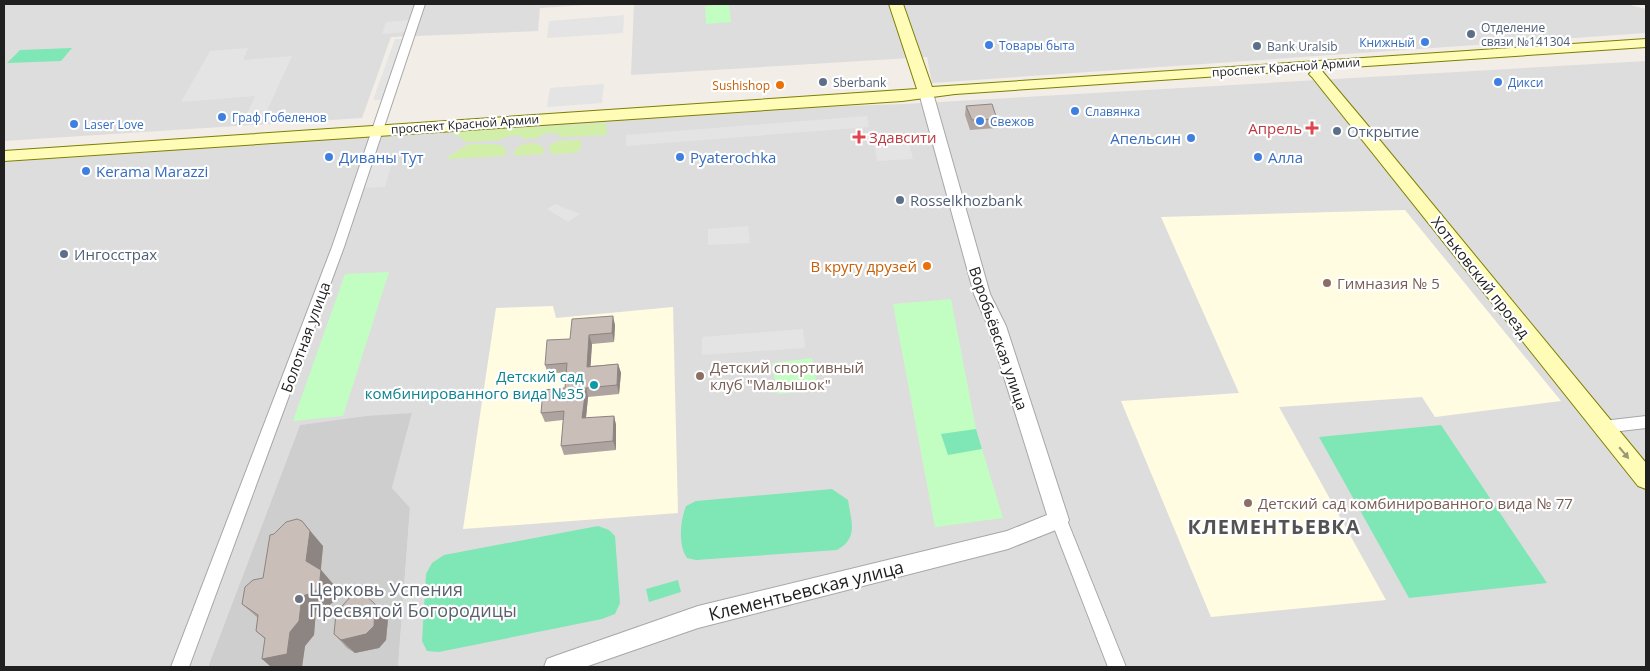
<svg xmlns="http://www.w3.org/2000/svg" width="1650" height="671" font-family="'Open Sans',sans-serif">
	<style>
		.residential { fill: #dedddd }
		.education { fill: #fffce2 }
		.religious { fill: #cecece }
		.grass { fill: #d2efa9 }
		.park { fill: #c2fec1 }
		.pitch { fill: #7fe6b5 }
		.parking { fill: #e4e4e4 }
		.lines { fill: none; stroke-linecap: round; stroke-linejoin: round }
		.minor-casing { stroke: #a7a7a7; stroke-width: 2 }
		.tertiary-casing { stroke: #a7a7a7; stroke-width: 2 }
		.secondary-casing { stroke: #7d7f00; stroke-width: 2 }
		.minor { fill: #fff; fill-rule: evenodd }
		.tertiary { fill: #fff; fill-rule: evenodd }
		.secondary { fill: #fefcb7; fill-rule: evenodd }
		.wall { fill: #aea39f }
		.shaded-wall { fill: #8d8582 }
		.building { fill: #cabeb9; stroke: #8d8582 }
		.oneway { fill: #9a9973 }
		.service-dot { fill: #5c6f8a; stroke: #fff; stroke-width: 2 }
		.shop-dot { fill: #3f7fe0; stroke: #fff; stroke-width: 2 }
		.food-dot { fill: #e8710a; stroke: #fff; stroke-width: 2 }
		.health-dot { fill: #e0444e; stroke: #fff; stroke-width: 2 }
		.education-dot { fill: #8d6e63; stroke: #fff; stroke-width: 2 }
		.culture-dot { fill: #0f9aa8; stroke: #fff; stroke-width: 2 }
		.worship-dot { fill: #6b7280; stroke: #fff; stroke-width: 2 }
		.labels { text-anchor: middle; dominant-baseline: central; stroke-width: 4.5; stroke-linejoin: round; paint-order: stroke }
		.far-service-label { font-size: 12px; fill: #4e5e75; stroke: #fff; text-anchor: start }
		.far-shop-label { font-size: 12px; fill: #366cbe; stroke: #fff; text-anchor: start }
		.far-street-label { font-size: 12px; fill: #202020; stroke: #fff }
		.far-food-label { font-size: 12px; fill: #c56008; stroke: #fff; text-anchor: end }
		.health-label { font-size: 15px; fill: #be3a42; stroke: #fff; text-anchor: end }
		.service-label { font-size: 15px; fill: #4e5e75; stroke: #fff; text-anchor: start }
		.shop-label { font-size: 15px; fill: #366cbe; stroke: #fff; text-anchor: start }
		.food-label { font-size: 15px; fill: #c56008; stroke: #fff; text-anchor: end }
		.street-label { font-size: 15px; fill: #202020; stroke: #fff }
		.education-label { font-size: 15px; fill: #785e54; stroke: #fff; text-anchor: start }
		.culture-label { font-size: 15px; fill: #0d838f; stroke: #fff; text-anchor: end }
		.near-worship-label { font-size: 18px; fill: #5b616d; stroke: #fff; text-anchor: start }
		.near-street-label { font-size: 18px; fill: #202020; stroke: #fff }
		.district-label { font-size: 20px; font-weight: bold; letter-spacing: 1px; fill: #535353; stroke: #fff }
	</style>
	<rect width="100%" height="100%" fill="#f2ede6"/>
	<path class="residential" d="M4 4H599L540 8 538 31 391 37 362 118 4 141Z
		M634 4H1626L1646 9V33L932 83 927 57 631 75Z
		M1646 61V667H398L410 509 392 488 412 413 300 425 208 667H4V162L792 108 904 104Z"/>
	<path class="education" d="M1405 210 1561 401 1435 417 1422 397 1279 407 1386 600 1211 617 1121 401 1239 393 1161 217Z
		M553 306 556 318 673 307 678 513 463 529 496 308Z"/>
	<path class="religious" d="M412 413 392 488 410 508 398 667H208L300 425 367 416Z"/>
	<path class="grass" d="M606 123 607 135 561 137 556 133H545L537 138 525 139 519 135 509 136 499 140 465 142 462 138 453 134V132Z
		M581 140V149L574 153 552 154 549 151 550 145 559 141Z
		M536 143 544 148 543 154 514 156 516 148 524 144Z
		M469 144H497L507 149 504 156 448 159V157Z"/>
	<path class="park" d="M729 4 731 22 706 24 705 6Z
		M389 272 343 416 293 421 345 274Z
		M951 299 976 429 1003 518 935 527 893 304Z
		M812 358 818 390 777 394 772 363Z"/>
	<path class="pitch" d="M72 48 61 61 7 63 20 50Z
		M1441 425 1547 583 1409 598 1319 437Z
		M976 429 982 449 948 455 941 434Z
		M832 489 848 500C851 521 859 538 837 550L696 560 687 558C678 545 680 521 686 506L696 501Z
		M598 526 609 530 615 536 620 603 615 614 602 619 439 652 427 651 422 641 426 574 432 563 444 555Z
		M678 580 681 592 649 602 646 589Z"/>
	<path class="parking" d="M624 15 623 33 547 38 549 21Z
		M411 20 407 32 382 34 386 22Z
		M395 39H407L386 100H373Z
		M248 48 243 60 292 56 265 115 246 116 255 96 181 102 210 51Z
		M604 84 602 103 547 107 550 88Z
		M867 116 869 127 626 146V135Z
		M908 140 913 159 877 161 874 142Z
		M394 157 385 187 362 188 372 159Z
		M555 204 580 214 568 222 547 209Z
		M748 226 750 243 708 245V229Z
		M803 329 805 348 702 355V337Z"/>
	<g class="lines">
		<g class="minor-casing">
			<path id="minor" d="M415 4H425L344 247 189 667H171L332 247Z
				M1646 416V428L1603 433 1598 431 1596 427 1598 423 1603 421Z
				M1059 513 1065 515 1067 520 1126 667H1108L1051 520 1053 515Z"/>
		</g>
		<g class="tertiary-casing">
			<path id="tertiary" d="M926 89 933 93 990 294 1006 326 1069 520 1066 526 1008 549 698 628 585 667H544L547 659 555 656 698 606 1007 531 1047 515 988 326 974 294 919 93Z"/>
		</g>
		<g class="secondary-casing">
			<path id="secondary" d="M889 4H903L932 87 1646 39V47L955 94 902 101 4 161V151L917 89Z
				M1317 69 1322 71 1364 121 1646 463V489L1638 486 1312 77 1309 74 1312 71Z"/>
		</g>
		<use href="#minor" class="minor"/>
		<use href="#tertiary" class="tertiary"/>
		<use href="#secondary" class="secondary"/>
	</g>
	<path class="wall" d="M966 106 997 119 996 128 970 130 965 115Z
		M615 325 614 342 592 344 590 366 618 364 621 373 619 394 588 397 586 418 614 416 616 425V450L564 455 561 446 563 420 545 422 541 413 565 388 566 372 548 374 545 365 570 339Z
		M274 534 323 546 321 570 334 585 333 602 326 608 316 610 314 635 305 646 302 667 265 639 256 631 258 618 242 604 263 578Z
		M388 619 386 640 379 648 355 653 347 648 334 634Z"/>
	<path class="shaded-wall" d="M613 316 615 325 614 342 612 333Z
		M589 335 592 344 590 376 587 367Z
		M618 364 621 373 619 394 617 385Z
		M586 388 588 397 585 427 582 418Z
		M614 416 616 425V450L613 441Z
		M302 521 323 546 320 576 306 561Z
		M321 570 334 585 333 602 326 608 316 610 314 635 305 646 302 667H271L262 659 290 632 302 596Z
		M375 604 388 619 386 640 379 648 355 653 341 640Z"/>
	<path class="building" d="M992 104 997 119 972 120 966 106Z
		M613 316 612 333 589 335 587 367 618 364 617 385 586 388 582 418 614 416 613 441 561 446 564 411 541 413 543 390 565 388 567 363 545 365 547 340 570 339 572 319Z
		M297 519 302 521 310 531 306 561 321 570 319 588 313 593 302 596 299 621 290 632 287 654 262 659 265 638 256 631 258 615 242 604 245 587 253 580 263 578 270 535 274 534 286 522Z
		M363 593 375 604 374 626 366 634 341 640 334 634 336 613 351 596Z"/>
	<defs><path id="oneway-solid" d="M-6-.8H1V-3.2L6.5 0L1 3.2V.8H-6Z" transform="scale(1.25)"/></defs>
	<use class="oneway" href="#oneway-solid" transform="translate(1624 453) rotate(50)"/>
	<g class="service-dot">
		<circle cx="1471" cy="34" r="5"/>
		<circle cx="1257" cy="46" r="5"/>
		<circle cx="823" cy="82" r="5"/>
		<circle cx="1337" cy="131" r="5"/>
		<circle cx="900" cy="200" r="5"/>
		<circle cx="64" cy="254" r="5"/>
	</g>
	<g class="shop-dot">
		<circle cx="1425" cy="42" r="5"/>
		<circle cx="989" cy="45" r="5"/>
		<circle cx="1498" cy="82" r="5"/>
		<circle cx="1075" cy="111" r="5"/>
		<circle cx="222" cy="117" r="5"/>
		<circle cx="980" cy="121" r="5"/>
		<circle cx="74" cy="124" r="5"/>
		<circle cx="1191" cy="138" r="5"/>
		<circle cx="329" cy="157" r="5"/>
		<circle cx="680" cy="157" r="5"/>
		<circle cx="1258" cy="157" r="5"/>
		<circle cx="86" cy="171" r="5"/>
	</g>
	<g class="food-dot">
		<circle cx="780" cy="85" r="5"/>
		<circle cx="927" cy="266" r="5"/>
	</g>
	<g class="health-dot">
		<path d="M1309.5 120.5h5v5h5v5h-5v5h-5v-5h-5v-5h5z"/>
		<path d="M856.5 129.5h5v5h5v5h-5v5h-5v-5h-5v-5h5z"/>
	</g>
	<g class="education-dot">
		<circle cx="1327" cy="283" r="5"/>
		<circle cx="700" cy="376" r="5"/>
		<circle cx="1248" cy="503" r="5"/>
	</g>
	<circle class="culture-dot" cx="594" cy="385" r="5"/>
	<circle class="worship-dot" cx="299" cy="599" r="5"/>
	<g class="labels">
		<g class="far-service-label">
			<text x="1481" y="27">Отделение<tspan x="1481" dy="14">связи №141304</tspan></text>
			<text x="1267" y="46">Bank Uralsib</text>
			<text x="833" y="82">Sberbank</text>
		</g>
		<g class="far-shop-label">
			<text x="1415" y="42" text-anchor="end">Книжный</text>
			<text x="999" y="45">Товары быта</text>
			<text x="1508" y="82">Дикси</text>
			<text x="1085" y="111">Славянка</text>
			<text x="232" y="117">Граф Гобеленов</text>
			<text x="990" y="121">Свежов</text>
			<text x="84" y="124">Laser Love</text>
		</g>
		<g class="far-street-label">
			<text transform="translate(1286 67) rotate(-4)">проспект Красной Армии</text>
			<text transform="translate(465 124) rotate(-4)">проспект Красной Армии</text>
		</g>
		<g class="far-food-label">
			<text x="770" y="85">Sushishop</text>
		</g>
		<g class="health-label">
			<text x="1302" y="128">Апрель</text>
			<text x="869" y="137" text-anchor="start">Здавсити</text>
		</g>
		<g class="service-label">
			<text x="1347" y="131">Открытие</text>
			<text x="910" y="200">Rosselkhozbank</text>
			<text x="74" y="254">Ингосстрах</text>
		</g>
		<g class="shop-label">
			<text x="1181" y="138" text-anchor="end">Апельсин</text>
			<text x="339" y="157">Диваны Тут</text>
			<text x="690" y="157">Pyaterochka</text>
			<text x="1268" y="157">Алла</text>
			<text x="96" y="171">Kerama Marazzi</text>
		</g>
		<g class="food-label">
			<text x="917" y="266">В кругу друзей</text>
		</g>
		<g class="street-label">
			<text transform="translate(1481 277) rotate(52)">Хотьковский проезд</text>
			<text transform="translate(305 337) rotate(-70)">Болотная улица</text>
			<text transform="translate(999 338) rotate(71)">Воробьёвская улица</text>
		</g>
		<g class="education-label">
			<text x="1337" y="283">Гимназия № 5</text>
			<text x="710" y="367">Детский спортивный<tspan x="710" dy="17">клуб "Малышок"</tspan></text>
			<text x="1258" y="503">Детский сад комбинированного вида № 77</text>
		</g>
		<g class="culture-label">
			<text x="584" y="376">Детский сад<tspan x="584" dy="17">комбинированного вида №35</tspan></text>
		</g>
		<g class="near-worship-label">
			<text x="309" y="589">Церковь Успения<tspan x="309" dy="21">Пресвятой Богородицы</tspan></text>
		</g>
		<g class="near-street-label">
			<text transform="translate(806 590) rotate(-14)">Клементьевская улица</text>
		</g>
		<g class="district-label">
			<text x="1274" y="526">КЛЕМЕНТЬЕВКА</text>
		</g>
	</g>
	<rect width="1650" height="671" fill="none" stroke="#202020" stroke-width="10"/>
</svg>
